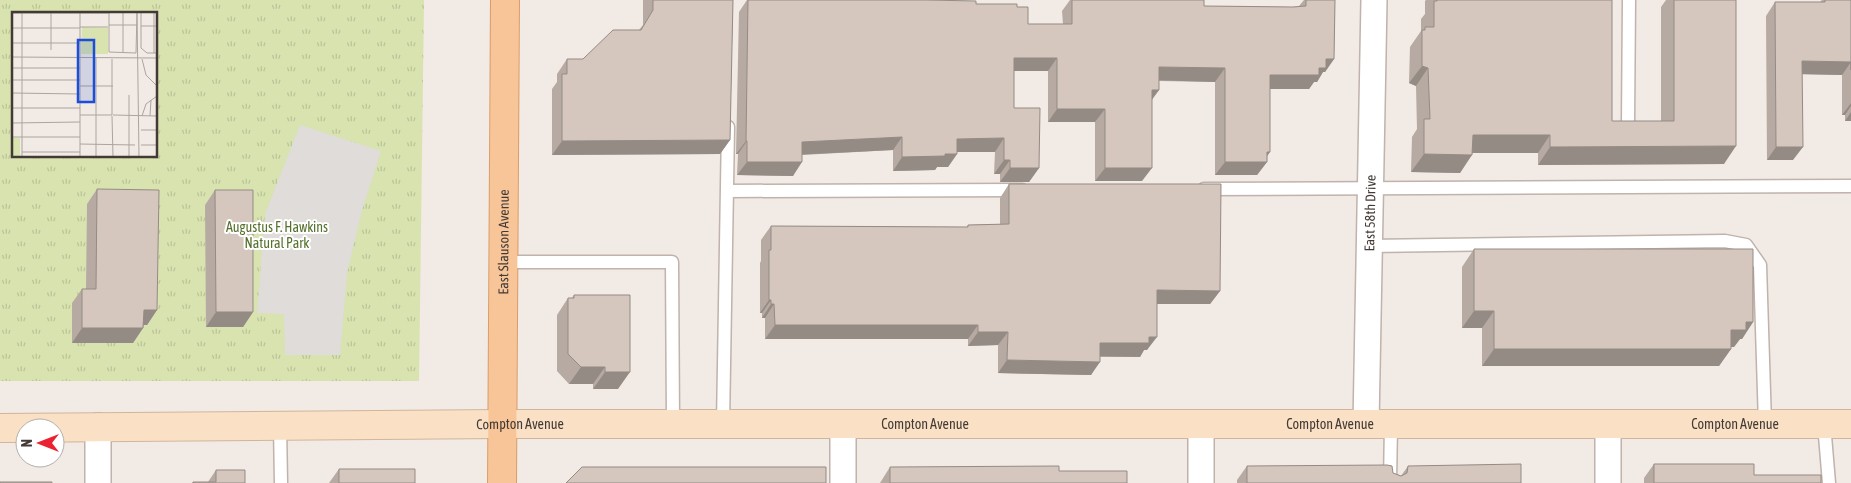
<svg xmlns="http://www.w3.org/2000/svg" width="1851" height="483" font-family="'Asap Condensed',sans-serif">
	<style>
		.park { fill: url(#park-tufts); fill-rule: evenodd }
		.parking { fill: #dfdcda }
		.lines { fill: none; stroke-linecap: round; stroke-linejoin: round }
		.service-casing { stroke: #bfb3ab; stroke-width: 15 }
		.minor-casing { stroke: #bfb3ab; stroke-width: 28 }
		.secondary-casing { stroke: #d1b59a; stroke-width: 30 }
		.primary-casing { stroke: #da9d69; stroke-width: 30 }
		.service { stroke: #fff; stroke-width: 12 }
		.minor { stroke: #fff; stroke-width: 25 }
		.secondary { stroke: #fae1c5; stroke-width: 28 }
		.primary { stroke: #f7c598; stroke-width: 28 }
		.wall { fill: #b7aaa3 }
		.shaded-wall { fill: #958b85 }
		.building { fill: #d5c6be; stroke: #958b85 }
		.labels { text-anchor: middle; dominant-baseline: central; stroke-width: 4; stroke-linejoin: round; paint-order: stroke }
		.street-label { font-size: 14px; fill: #433a35; stroke: #fff }
		.park-label { font-size: 14px; fill: #56702d; stroke: #fff }
		.inset-road { fill: none; stroke: #aba49f; stroke-width: 1 }
		.view { fill: #1d4ed8; fill-opacity: 0.15; stroke: #1d4ed8; stroke-width: 2.5 }
		.inset-edge { fill: none; stroke: #433a35; stroke-width: 2.5 }
	</style>
	<defs>
		<pattern id="park-tufts" width="24" height="20" patternUnits="userSpaceOnUse" patternTransform="scale(1.25)"><rect width="24" height="20" fill="#d8e3b0"/><path d="M3 7l-1-3M5 7V3M7 7l1-3M15 17l-1-3M17 17v-4M19 17l1-3" fill="none" stroke="#bbc498"/></pattern>
	</defs>
	<rect width="100%" height="100%" fill="#f1eae5"/>
	<path class="park" d="M0 0H424L419 381H0ZM14 14H156V156H14Z"/>
	<path class="parking" d="M300 125 381 151 362 210 347 273 340 355H285L284 314 257 313 265 214Z"/>
	<g class="lines">
		<g class="service-casing">
			<path id="service" d="M1628 123 1629 0
				M1204 189 1851 186
				M727 191 1022 190
				M1370 246 1725 241 1746 245 1760 265 1765 424
				M503 262H672L673 424
				M723 424 728 127
				M1824 424 1829 483
				M280 425 281 483
				M1390 483 1391 424"/>
		</g>
		<g class="minor-casing">
			<g id="minor">
				<path d="M843 424V483"/>
				<path d="M1201 424V483"/>
				<path id="s1" d="M1366 424 1374 0"/>
				<path d="M1608 424V483"/>
				<path d="M98 426V483"/>
			</g>
		</g>
		<g class="secondary-casing">
			<g id="secondary">
				<path id="s2" d="M0 428 502 424H1851"/>
			</g>
		</g>
		<g class="primary-casing">
			<g id="primary">
				<path id="s3" d="M502 483 505 0"/>
			</g>
		</g>
		<use href="#service" class="service"/>
		<use href="#minor" class="minor"/>
		<use href="#secondary" class="secondary"/>
		<use href="#primary" class="primary"/>
	</g>
	<path class="wall" d="M643 0H733L730 140 720 154 552 155V89L557 82V74L567 59H583L639 30 643 25Z
		M747 0H927L1017 7 1028 24H1063L1062 11 1070 0 1204 6 1293 7 1299 6 1304 0H1335L1334 59 1325 72H1323L1317 82H1314L1309 89H1270L1267 162 1257 175H1215V82L1159 81V90L1152 100 1142 181H1095V122H1048V71H1014V108L1039 168 1029 182H1000V174H994L995 152H957V154L948 167H937L935 170 893 171V150L802 155 793 176 737 175 738 154H736L739 12Z
		M1426 0H1612V121H1661V7L1666 0H1736L1724 164 1538 165V153H1472L1460 173 1411 172 1412 137 1417 129 1416 86 1409 83 1410 47 1421 31V19L1425 14V1Z
		M1822 0H1851V121H1845V115H1842V75L1802 74 1793 160H1767L1766 16 1775 2H1820Z
		M1009 184 1220 291 1210 304H1157L1147 350H1144L1140 357H1100L1091 375 998 373V345L968 346V339H765V318H762V313H760V263L761 261V240L771 226 967 227 968 225 1000 224V198Z
		M97 189 157 310 147 325H144L143 328 133 343H72V303L82 289H86L87 204Z
		M215 190 253 312 243 327H206L205 205Z
		M1474 249 1753 322 1742 339H1740L1734 347H1731V349L1719 366H1482V328H1462V267Z
		M574 295 618 389H593V384H569L557 371V315L568 298H572Z
		M1654 464 1754 475 1821 483H1644V478Z
		M1247 466 1393 473 1401 476 1408 466 1521 483H1237V480Z
		M890 467 1059 471 1127 483H880Z
		M339 469 415 483H329Z
		M216 470 245 483H192L193 482H208Z"/>
	<path class="shaded-wall" d="M1014 58H1057L1048 71H1004Z
		M1326 59H1334L1325 72H1323L1317 82H1314L1309 89H1261L1270 75Z
		M1802 61 1851 62 1842 75 1793 74Z
		M1422 66 1428 68 1416 86 1409 83Z
		M1159 67 1225 68 1215 82 1150 80Z
		M1152 90H1159L1149 103Z
		M1851 103V106L1845 115H1842Z
		M1057 109H1105L1095 122H1048Z
		M1851 112V121H1845Z
		M1473 135H1550L1538 153H1460Z
		M902 137 893 150 793 155 802 142Z
		M1004 138 995 152H948L957 139Z
		M730 140 720 154 552 155 562 141Z
		M746 141H747L738 154H736Z
		M1736 146 1724 164 1538 165 1550 147Z
		M1776 147H1803L1793 160H1767Z
		M1267 152H1270L1263 162H1267L1257 175H1215L1225 162Z
		M945 154H957L948 167H937L935 170 893 171 902 157Z
		M1424 154 1472 155 1460 173 1411 172Z
		M1004 160H1010L1000 174H994Z
		M747 162H802L793 176 737 175Z
		M1010 168H1039L1029 182H1000Z
		M1105 168H1152L1142 181H1095Z
		M1157 290 1220 291 1210 304H1148Z
		M769 300H771L762 313H760Z
		M771 304H774L765 318H762Z
		M144 310H157L147 325H134Z
		M1474 311H1494L1482 328H1462Z
		M216 312H253L243 327H206Z
		M1746 322H1753L1742 339H1740L1734 347H1719L1731 330Z
		M775 325H978L968 339H765Z
		M82 328H143L133 343H72Z
		M978 332H1008L998 345 968 346Z
		M1149 337H1157L1147 350H1144L1140 357 1091 356 1100 343Z
		M1494 349H1731L1719 366H1482Z
		M1007 360 1100 362 1091 375 998 373Z
		M581 367H605L593 384H569Z
		M605 372H630L618 389H593Z"/>
	<path class="building" d="M653 0H733L730 140 562 141V74H567V59H583L613 30H641L653 10Z
		M748 0H927L976 1V4H1017V7H1028V24H1072V0H1204V6L1293 7 1306 6V0H1335L1334 59H1326V68H1319V75H1270V152H1267V162H1225V68L1159 67V90H1152V168H1105V109H1057V58H1014V108H1040L1039 168H1010V160H1004V138L957 139V154H945V156L902 157V137L802 142V162H747V141H746Z
		M1437 0H1612V121H1674V0H1736V146L1550 147V135H1473L1472 155 1424 154V119H1430L1428 68 1422 66V30H1425V27H1434V1H1437Z
		M1825 0H1851V70V62L1802 61 1803 147H1776L1775 2H1825Z
		M1009 184H1221L1220 291 1157 290V337H1149V343H1100V362L1007 360 1008 332H978V325H775L774 304H771V300H769V250H771V226L968 227V225L1009 224Z
		M97 189 159 190 157 310H144L143 328H82V289H96Z
		M215 190H253V312H216Z
		M1474 249H1753V322H1746V330H1731V349H1494V311H1474Z
		M574 295H630V372H605V367H581L568 354V298H574Z
		M1521 464V483H1247V466L1387 465 1392 466 1393 473 1401 476 1407 473 1408 466Z
		M1654 464H1754V475H1821V483H1654Z
		M1059 466V471H1127V483H890V467Z
		M582 467H826V483H566Z
		M339 469H415V483H339Z
		M216 470H245V483H193V482H216Z
		M0 482H52V483H0Z"/>
	<g class="labels">
		<g class="street-label">
			<text stroke="none"><textPath href="#s1" startOffset="211">East 58th Drive</textPath></text>
			<text stroke="none"><textPath href="#s3" startOffset="241">East Slauson Avenue</textPath></text>
			<text stroke="none"><textPath href="#s2" startOffset="925">Compton Avenue</textPath></text>
			<text stroke="none"><textPath href="#s2" startOffset="1330">Compton Avenue</textPath></text>
			<text stroke="none"><textPath href="#s2" startOffset="1735">Compton Avenue</textPath></text>
			<text stroke="none"><textPath href="#s2" startOffset="520">Compton Avenue</textPath></text>
		</g>
		<g class="park-label">
			<text x="277" y="227">Augustus F. Hawkins<tspan x="277" dy="16">Natural Park</tspan></text>
		</g>
	</g>
	<g transform="translate(12 12)">
		<rect width="145" height="145" fill="#f1eae5"/>
		<path d="M70 15 96 16V42H69ZM0 126H8V145H0Z" fill="#d8e3b0"/>
		<path class="inset-road" d="M10 0V145M68 0V145M111 0V40M125 0 127 145M129 0V36L135 41H145M0 1H97M97 1V40L124 41M97 13H125M129 14H145M68 15H96M0 16H68M0 31H68M39 38V0M124 41 125 0M142 41V0M0 45 145 46M84 46V145M100 47V103M130 47 134 63 145 74M0 56H68M0 68H68M68 74H101M0 81 68 82M117 83V145M0 96H68M68 103H100M101 103 145 104M100 104 101 145M130 104 134 92 145 84M138 104 139 88M0 111 68 110M129 118H145M0 125H68M68 132 123 133M129 133H145M10 140H68"/>
		<path class="view" d="M66 28H82V90H66Z"/>
		<rect width="145" height="145" class="inset-edge"/>
	</g>
	<g transform="translate(40 443) rotate(270)"><circle r="24" fill="#ffffff" stroke="#b4b0ae"/>
	<path d="M0-4L9 19L0 12L-9 19Z" fill="#eb2234"/>
	<text y="-8" font-size="14" font-weight="bold" text-anchor="middle" fill="#433a35">N</text>
	</g>
</svg>
